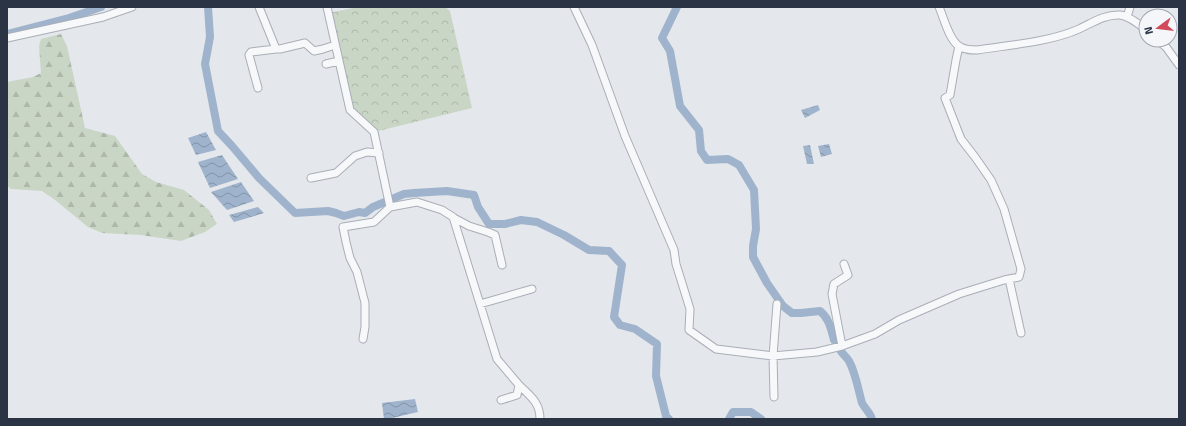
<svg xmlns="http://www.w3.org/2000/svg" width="1186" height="426" font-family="'Titillium Web',sans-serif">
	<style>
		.forest { fill: url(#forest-firs) }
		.park { fill: url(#park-crowns) }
		.water { fill: url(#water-waves) }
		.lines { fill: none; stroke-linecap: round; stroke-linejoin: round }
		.river { stroke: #9fb4cc; stroke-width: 8 }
		.minor-casing { stroke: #a9aeb7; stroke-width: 9 }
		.minor { stroke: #f7f8fa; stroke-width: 7 }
	</style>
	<defs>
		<pattern id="forest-firs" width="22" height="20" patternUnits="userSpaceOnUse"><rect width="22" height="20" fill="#c9d6c5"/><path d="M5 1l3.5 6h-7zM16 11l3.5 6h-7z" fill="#adb8ab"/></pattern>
		<pattern id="park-crowns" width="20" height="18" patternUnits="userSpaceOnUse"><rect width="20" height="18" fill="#c9d6c5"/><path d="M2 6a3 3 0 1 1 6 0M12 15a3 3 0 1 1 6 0" fill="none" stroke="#adb8ab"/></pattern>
		<pattern id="water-waves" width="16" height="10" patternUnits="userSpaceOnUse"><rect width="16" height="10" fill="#9fb4cc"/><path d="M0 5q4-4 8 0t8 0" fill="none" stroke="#8293a7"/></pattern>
	</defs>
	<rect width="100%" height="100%" fill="#e4e7ec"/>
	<path class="forest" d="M61 34 67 46 85 128 115 136 142 174 156 182 184 190 209 210 217 224 205 232 181 241 141 235 102 233 88 227 55 200 42 191 11 189 7 185V82L33 77 41 73 39 46 41 39Z"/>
	<path class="park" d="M358 7H445L450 11 472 108 374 132 350 110 329 13Z"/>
	<path class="water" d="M818 105 820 110 805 118 801 110Z
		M206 132 216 150 196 155 188 138Z
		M829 144 832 154 821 157 818 146Z
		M810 145 814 164H807L803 146Z
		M222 155 238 179 210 188 198 162Z
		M241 182 254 201 227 210 211 192Z
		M258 207 264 213 234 222 229 215Z
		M415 399 418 412 388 419H384L382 403Z"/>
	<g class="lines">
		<path class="river" d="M208 7 210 37 205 64 218 131 232 146 259 178 295 213 328 211 336 213 344 216 359 212 365 213 373 207 404 194 414 193 447 191 474 195 478 207 489 224H505L521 220 537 222 564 235 589 250 609 251 622 265 614 317 620 325 635 329 657 344 656 376 666 416 669 419
			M677 7 662 38 670 51 680 106 699 130 701 151 707 160 728 159 739 165 754 190 756 229 753 246V257L767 283 783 306 792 313H801L820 311C829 318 831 329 834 340
			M7 34 69 18 101 7
			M839 348C841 353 846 356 849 361 856 374 858 389 862 403 865 409 870 412 872 419
			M729 419 733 412H751L761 419"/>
		<g class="minor-casing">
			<path id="minor" d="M259 7 276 49H280L305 43 314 51 323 49 335 45
				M327 7 350 110 374 132 390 207 374 222 343 227 346 242 350 258 357 272 365 303V327L363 339
				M574 7 592 45 625 136 674 250 676 264 690 309 689 330 716 349 773 356 817 352 842 346 875 334 899 320 959 294 1004 280 1019 277 1021 269 1004 209 991 180 975 157 961 139 945 98 950 95 956 60 959 46
				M939 7C944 18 949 40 959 46 964 50 971 50 977 50 1009 45 1050 42 1079 29 1092 23 1105 14 1120 15 1129 16 1139 24 1146 30
				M1127 17 1130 7
				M7 38 103 17 132 7
				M1157 40 1166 47 1179 65
				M326 64 339 61
				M258 88 249 55 251 52 276 49
				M311 178 336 173 355 156 367 152 379 153
				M390 207 417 202 442 210 453 217 497 359 519 385 517 395 501 400
				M454 218 469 226 488 232 495 235 502 265
				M1009 279 1021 333
				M480 304 532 289
				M842 346 832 294 834 284 848 275 844 264
				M519 385C530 396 540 402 540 419
				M774 397 773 356 777 304"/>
		</g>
		<use href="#minor" class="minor"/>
	</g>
	<rect width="1186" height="426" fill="none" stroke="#2b3445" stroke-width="16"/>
	<g transform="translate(1158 28) rotate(255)"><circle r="19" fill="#f4f6f9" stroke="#a4a8b1"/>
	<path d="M0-3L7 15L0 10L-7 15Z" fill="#d1495b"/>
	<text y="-6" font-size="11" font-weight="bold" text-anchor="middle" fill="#2b3445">N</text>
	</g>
</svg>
